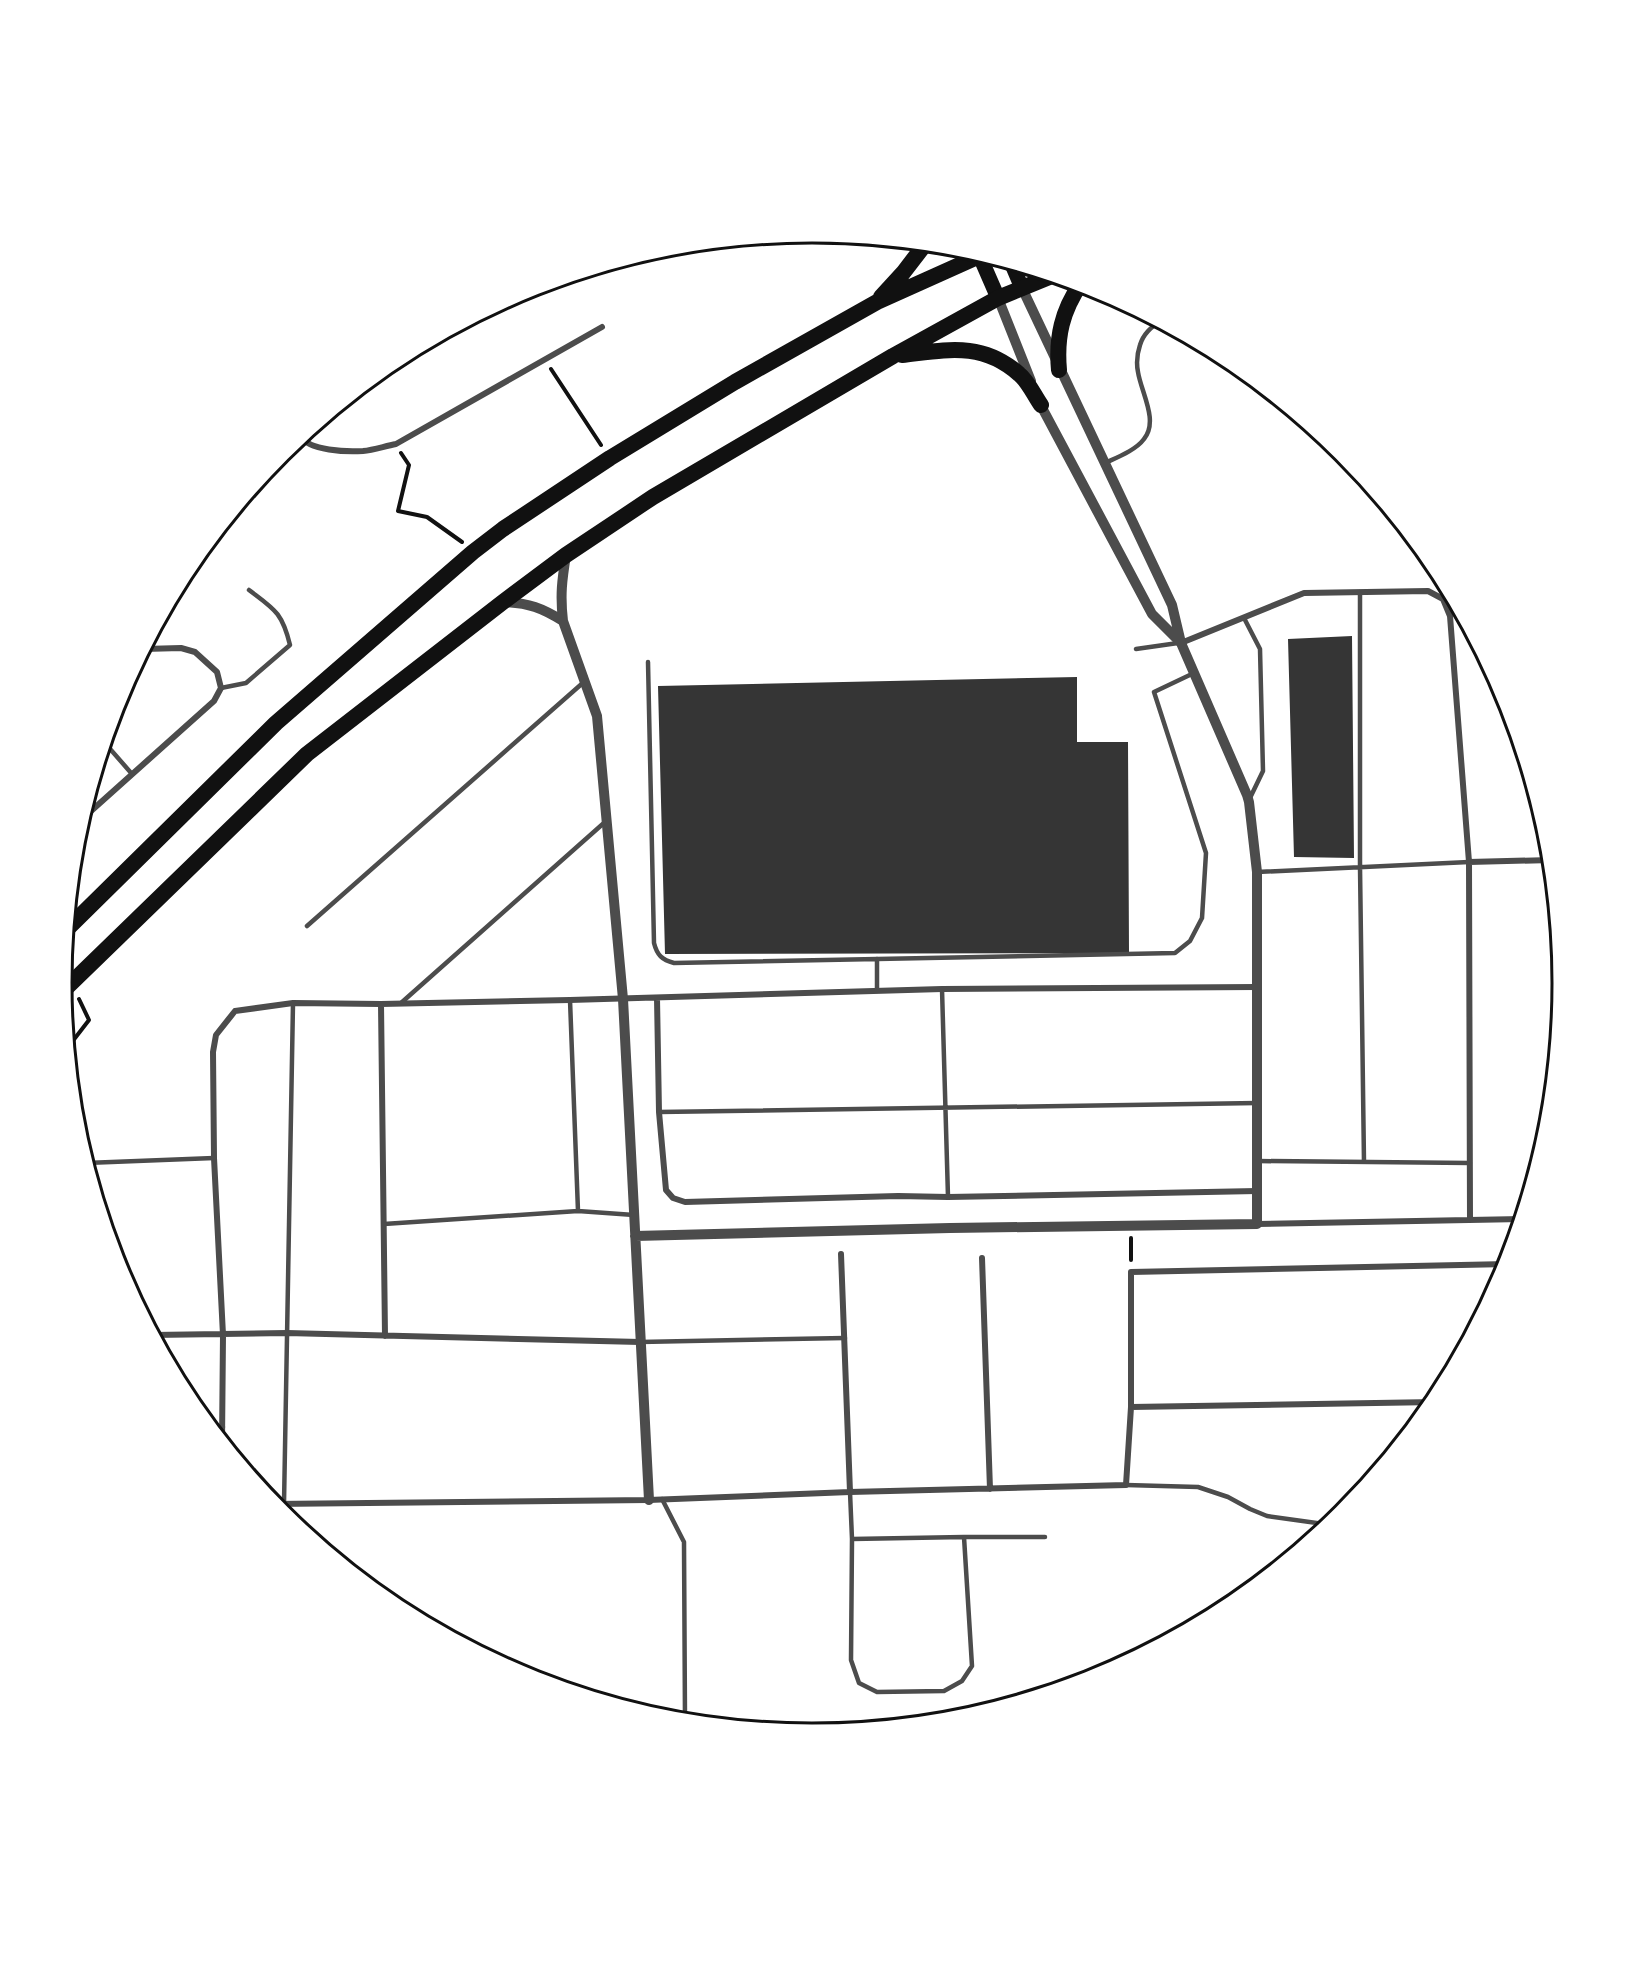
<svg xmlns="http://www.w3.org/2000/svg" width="1625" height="1966" font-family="'PT Sans',sans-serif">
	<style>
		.building { fill: #353535 }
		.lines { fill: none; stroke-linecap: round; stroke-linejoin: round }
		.path { stroke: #111; stroke-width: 4 }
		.service { stroke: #4c4c4c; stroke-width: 4.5 }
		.minor { stroke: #4c4c4c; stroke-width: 6 }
		.tertiary { stroke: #4c4c4c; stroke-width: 10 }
		.primary { stroke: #111; stroke-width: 15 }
		.trunk { stroke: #111; stroke-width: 16 }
		.rim { fill: none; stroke: #111; stroke-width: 3 }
	</style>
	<rect width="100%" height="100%" fill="#fff"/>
	<path class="building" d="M1352 636 1354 858 1294 857 1288 639Z
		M1077 677V742H1128L1129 953 665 954 658 686Z"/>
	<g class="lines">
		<path class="path" d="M551 369 601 445
			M401 453 409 465 398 511 427 517 462 542
			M67 1037 72 1042 89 1020 79 999
			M1131 1238V1260"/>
		<path class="service" d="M292 443 303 441
			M1105 463C1118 457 1136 450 1144 439 1159 421 1141 392 1138 372 1136 362 1137 354 1140 345 1143 335 1151 326 1161 322
			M1360 592V867L1364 1162
			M1244 618 1260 649 1263 771 1250 798
			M1136 649 1178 643
			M648 662 654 943C657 955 662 960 674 963L1175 953 1190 941 1202 918 1206 853 1154 692 1194 673
			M221 688 246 683 290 645C282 612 274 609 249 590
			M104 742 132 774
			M1257 872 1469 862
			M307 926 585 681
			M942 989 948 1197
			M877 991V959
			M570 1000 578 1211 634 1215
			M401 1003 605 822
			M659 1112 1257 1103
			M1258 1161 1470 1163
			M86 1163 214 1158
			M384 1224 578 1211
			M640 1342 845 1338
			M210 1427H223
			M1126 1485 1198 1487 1228 1497 1250 1509 1267 1516 1331 1525
			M850 1492 852 1539 851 1660 859 1683 877 1692 944 1691 962 1681 972 1666 964 1537 852 1539
			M662 1499 684 1542 685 1721
			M284 1504 293 1003
			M964 1537H1045"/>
		<path class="minor" d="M301 436C308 451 348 452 363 451 374 450 385 446 396 444L602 327
			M1181 643 1304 593 1428 591 1443 599 1450 616 1469 862 1470 1220
			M81 820 214 701 221 688 217 672 195 652 181 648 144 649
			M1469 862 1551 860
			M657 998 659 1112 666 1190 673 1198 685 1202 898 1196 948 1197 1257 1191
			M381 1004 385 1336
			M1257 1224 1522 1219
			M841 1254 850 1492
			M982 1258 990 1489
			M153 1335 287 1333 640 1342
			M1131 1407 1436 1402
			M222 1442 223 1335 214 1158 213 1052 216 1035 235 1011 293 1003 381 1004 570 1000 942 989 1257 987
			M273 1504 649 1500 850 1492 1126 1485 1131 1407V1272L1508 1264"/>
		<path class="tertiary" d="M998 298 1031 381
			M1039 402 1152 614 1181 643
			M566 555C562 580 560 595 563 621L597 716 623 999 649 1500
			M504 602C529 603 542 608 563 621
			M635 1236 950 1228 1257 1224V872L1249 802 1247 795 1181 643 1172 605 1022 288"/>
		<path class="primary" d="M978 252 998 298
			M1011 262 1022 288"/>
		<path class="trunk" d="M881 297 903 273 926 243
			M902 355C946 350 982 341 1019 374 1028 381 1034 395 1041 405
			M1059 370C1056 337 1062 311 1081 283
			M67 929 276 723 473 552 503 529 610 458 735 382 877 302 984 254
			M62 992 307 754 503 602 566 555 653 497 893 356 998 298 1054 275"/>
	</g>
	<path d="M0 0H1625V1966H0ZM72 983a740 740 0 1 1 1480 0a740 740 0 1 1-1480 0Z" fill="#fff" fill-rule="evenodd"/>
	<path class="rim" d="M72 983a740 740 0 1 1 1480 0a740 740 0 1 1-1480 0Z"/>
</svg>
